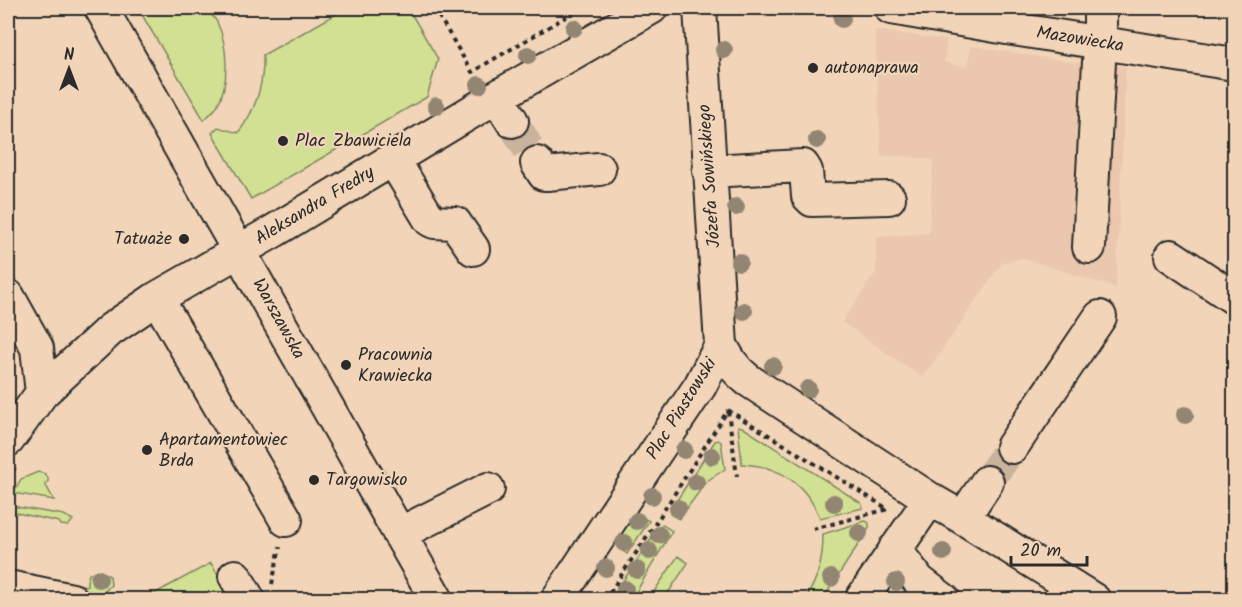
<svg xmlns="http://www.w3.org/2000/svg" width="1242" height="607" font-family="Kalam,sans-serif">
	<style>
		.built { fill: #ebc7af }
		.green { fill: #d1e093; stroke: #7e865f; stroke-width: 1.5 }
		.lines { fill: none; stroke-linecap: round; stroke-linejoin: round }
		.minor-tunnel { stroke: #cab39c; stroke-width: 32; stroke-dasharray: 32 16; stroke-linecap: butt }
		.minor-casing { stroke: #2b2b2b; stroke-width: 36 }
		.path { stroke: #2b2b2b; stroke-width: 4; stroke-dasharray: 4.5 4.5; stroke-linecap: butt }
		.minor { stroke: #f2d5b8; stroke-width: 32 }
		.tree { fill: #928673 }
		.poi-dot { fill: #2b2b2b; stroke: #f2d5b8; stroke-width: 2 }
		.labels { text-anchor: middle; dominant-baseline: central; stroke-width: 4.5; stroke-linejoin: round; paint-order: stroke }
		.street-label { font-size: 18px; fill: #2b2b2b; stroke: #f2d5b8 }
		.poi-label { font-size: 18px; fill: #2b2b2b; stroke: #f2d5b8; text-anchor: start }
	</style>
	<rect width="100%" height="100%" fill="#f2d5b8"/>
	<filter id="ink" filterUnits="userSpaceOnUse"><feTurbulence type="fractalNoise" baseFrequency=".0167" numOctaves="2"/><feDisplacementMap in="SourceGraphic" scale="12" xChannelSelector="R" yChannelSelector="G"/><feConvolveMatrix kernelMatrix="1 2 1 2 8 2 1 2 1" color-interpolation-filters="sRGB"/></filter>
	<g filter="url(#ink)">
		<path class="built" d="M875 30 947 40 944 62 967 67 971 46 1085 64 1126 67 1116 288 1022 258 1002 263 923 378 842 322 876 272V237L929 233 933 160 903 156H881Z"/>
		<path class="green" d="M138 8H205C209 12 214 17 217 22 228 45 230 83 217 106 214 111 208 116 204 120Z
			M347 8H408L438 59 427 97 251 199 212 133 218 127 238 133C256 110 264 84 263 55Z
			M738 426 742 427 861 503 863 508 820 518C805 483 780 466 742 464Z
			M718 440 721 442 725 469 707 481 679 519 670 514V511L715 441Z
			M38 472 45 474 48 478V482L45 484 54 500 13 493 21 479Z
			M11 506 64 515 73 520 68 526 61 525 59 522 13 512 8 516V507Z
			M634 515H638L649 521 627 554 617 547 615 540 631 516Z
			M865 521 868 522 869 524V528L823 599H805C819 577 823 560 823 534Z
			M663 525 672 531 632 599H611L659 527Z
			M678 556 688 563 664 599H649Z
			M211 563 231 599 159 600 148 597Z
			M8 570 87 586V581L89 574 97 570 110 576 111 585 102 594 8 575Z"/>
		<g class="lines">
			<path class="minor-tunnel" d="M512 121 537 163
				M987 482 1012 447"/>
			<g class="minor-casing">
				<path id="minor" d="M101 8 437 600
					M700 8 721 345C729 360 734 369 748 380L930 499 963 518 1094 600
					M891 8 1007 28 1234 64
					M507 113 512 121
					M537 163 544 174H547L599 169
					M709 171 803 166 806 171 808 196 812 200 889 198
					M402 174 430 220 434 222 455 223 473 249
					M1089 247 1100 43V8
					M1171 256 1234 298
					M8 296 37 348 42 393
					M157 298 286 520
					M8 440 42 393 110 330 157 298 274 231 481 106 651 8
					M1012 447 1100 317
					M963 518 987 482
					M399 534 488 489
					M895 549 919 581 944 600
					M235 576 249 600
					M8 587 72 600
					M557 600 700 386 721 345
					M861 600 930 499"/>
			</g>
			<path class="path" d="M434 8 472 72 581 8
				M728 410 888 509
				M728 411 737 476
				M8 479 15 467
				M813 529 888 509
				M272 584 280 547
				M517 600 531 590
				M605 600 661 515 728 410"/>
			<use href="#minor" class="minor"/>
		</g>
		<g class="tree">
			<circle cx="842" cy="19" r="9"/>
			<circle cx="574" cy="28" r="9"/>
			<circle cx="724" cy="50" r="9"/>
			<circle cx="528" cy="55" r="9"/>
			<circle cx="479" cy="85" r="9"/>
			<circle cx="436" cy="106" r="9"/>
			<circle cx="817" cy="140" r="9"/>
			<circle cx="736" cy="207" r="9"/>
			<circle cx="739" cy="262" r="9"/>
			<circle cx="744" cy="311" r="9"/>
			<circle cx="773" cy="366" r="9"/>
			<circle cx="808" cy="389" r="9"/>
			<circle cx="1185" cy="415" r="9"/>
			<circle cx="684" cy="450" r="9"/>
			<circle cx="712" cy="456" r="9"/>
			<circle cx="696" cy="482" r="9"/>
			<circle cx="652" cy="496" r="9"/>
			<circle cx="834" cy="503" r="9"/>
			<circle cx="678" cy="508" r="9"/>
			<circle cx="637" cy="521" r="9"/>
			<circle cx="859" cy="533" r="9"/>
			<circle cx="659" cy="535" r="9"/>
			<circle cx="624" cy="543" r="9"/>
			<circle cx="649" cy="551" r="9"/>
			<circle cx="943" cy="552" r="9"/>
			<circle cx="606" cy="568" r="9"/>
			<circle cx="637" cy="570" r="9"/>
			<circle cx="831" cy="578" r="9"/>
			<circle cx="99" cy="579" r="9"/>
			<circle cx="896" cy="582" r="9"/>
			<circle cx="625" cy="589" r="9"/>
		</g>
	</g>
	<g class="poi-dot">
		<circle cx="813" cy="68" r="6"/>
		<circle cx="283" cy="141" r="6"/>
		<circle cx="184" cy="239" r="6"/>
		<circle cx="346" cy="365" r="6"/>
		<circle cx="147" cy="450" r="6"/>
		<circle cx="314" cy="480" r="6"/>
	</g>
	<g class="labels">
		<g class="street-label">
			<text transform="translate(1080 40) rotate(9)">Mazowiecka</text>
			<text transform="translate(710 176) rotate(-94)">Józefa Sowińskiego</text>
			<text transform="translate(315 206) rotate(-31)">Aleksandra Fredry</text>
			<text transform="translate(278 319) rotate(61)">Warszawska</text>
			<text transform="translate(682 409) rotate(-58)">Plac Piastowski</text>
		</g>
		<g class="poi-label">
			<text x="825" y="68">autonaprawa</text>
			<text x="295" y="141">Plac Zbawiciela</text>
			<text x="172" y="239" text-anchor="end">Tatuaże</text>
			<text x="358" y="355">Pracownia<tspan x="358" dy="21">Krawiecka</tspan></text>
			<text x="159" y="440">Apartamentowiec<tspan x="159" dy="21">Brda</tspan></text>
			<text x="326" y="480">Targowisko</text>
		</g>
	</g>
	<rect width="1242" height="607" fill="none" stroke="#f2d5b8" stroke-width="30"/>
	<rect x="15" y="15" width="1212" height="577" fill="none" stroke="#2b2b2b" stroke-width="2" filter="url(#ink)"/>
	<g transform="translate(69 69)" stroke="#f2d5b8" stroke-width="4.5" paint-order="stroke">
	<path d="M0-4.5L10 22L0 15L-10 22Z" fill="#2b2b2b"/>
	<text y="-9" font-size="16" font-weight="bold" text-anchor="middle" fill="#2b2b2b">N</text>
	</g>
	<path d="M1011 556v9h76v-9" fill="none" stroke="#2b2b2b" stroke-width="3"/>
	<text x="1020" y="556" font-size="18" fill="#2b2b2b" stroke="#f2d5b8" stroke-width="4.5" paint-order="stroke">20 m</text>
</svg>
